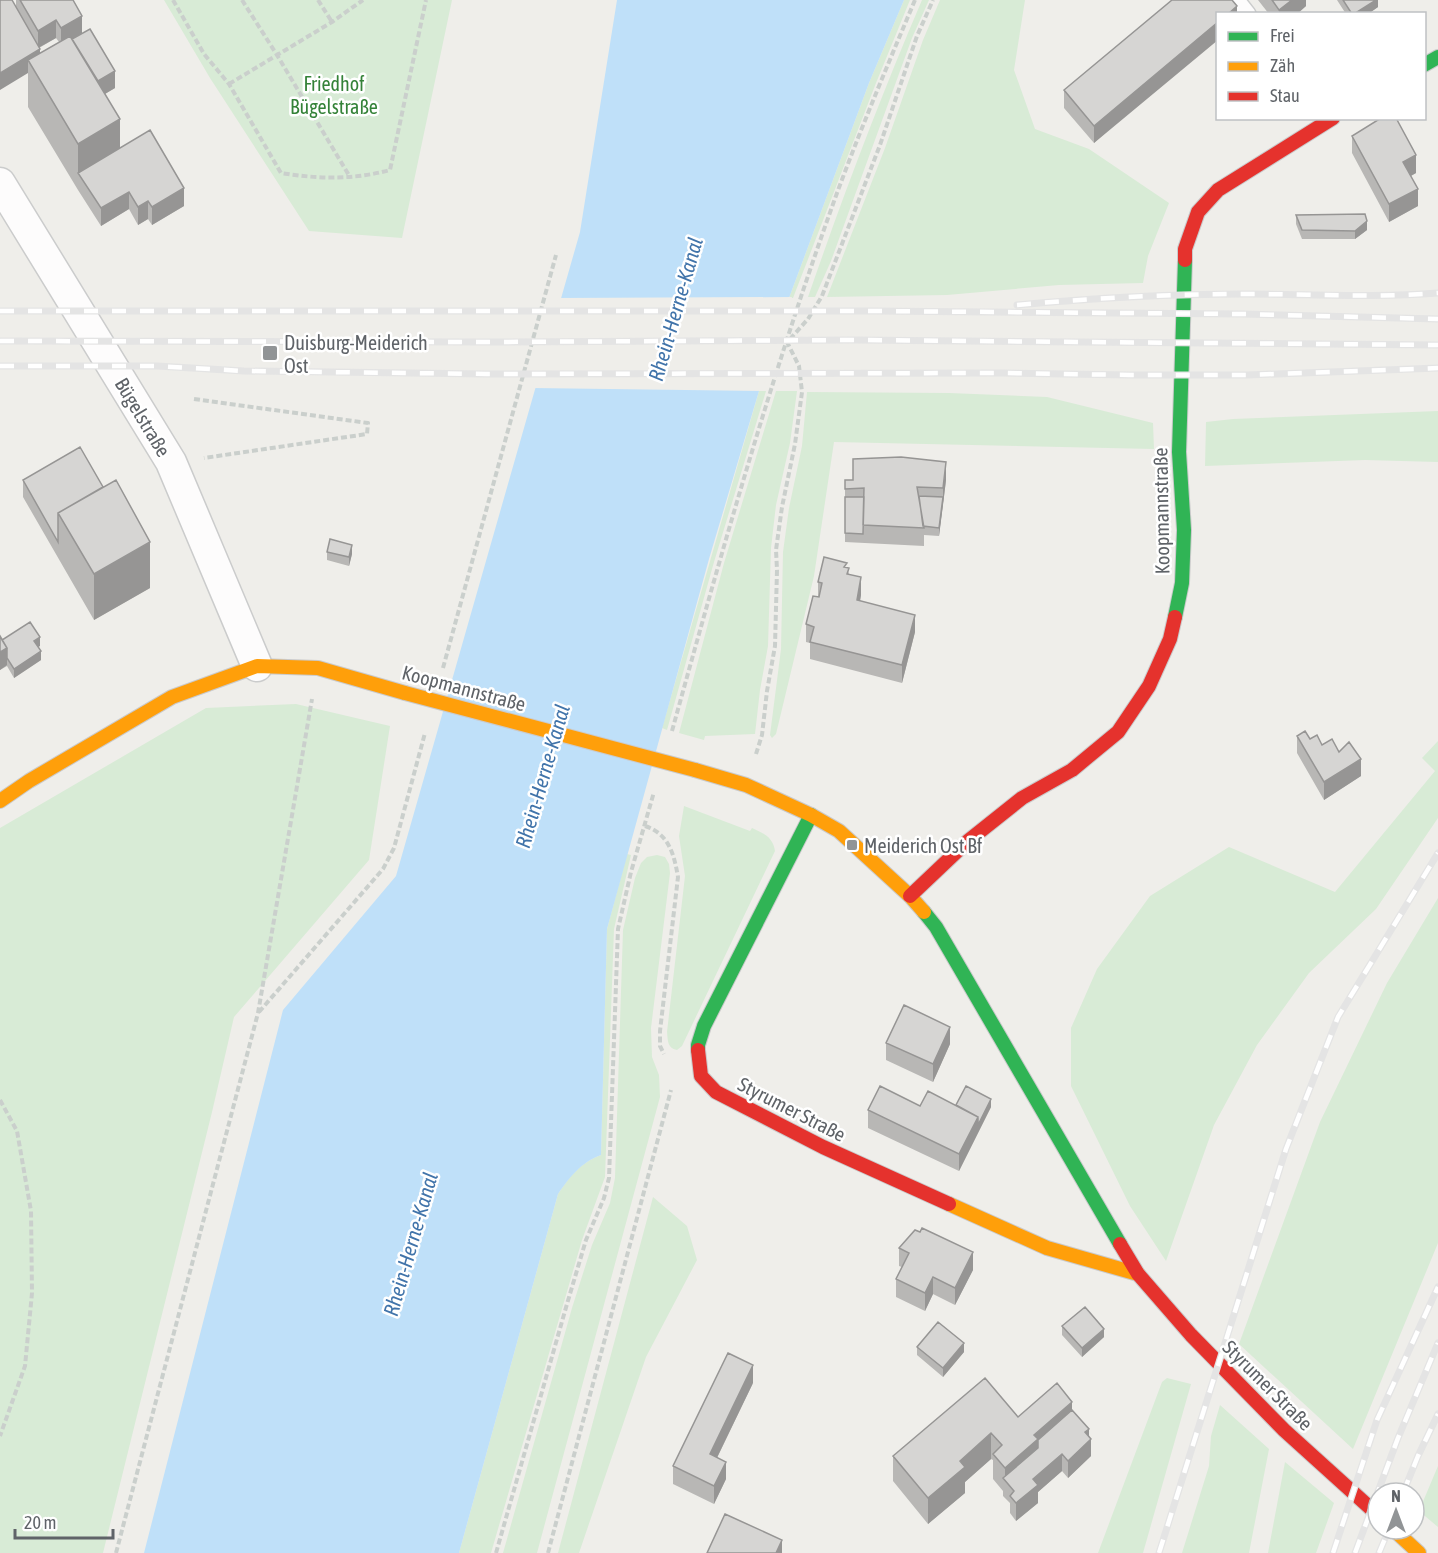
<svg xmlns="http://www.w3.org/2000/svg" width="1438" height="1553" font-family="'Asap Condensed',sans-serif">
	<style>
		.green { fill: #d8ebd6 }
		.water { fill: #bfe0f9 }
		.pier { fill: #efeeea }
		.lines { fill: none; stroke-linecap: round; stroke-linejoin: round }
		.lane-casing { stroke: #cbcccc; stroke-width: 18 }
		.street-casing { stroke: #cbcccc; stroke-width: 33 }
		.fast-casing { stroke: #cacacb; stroke-width: 16 }
		.slow-casing { stroke: #cacacb; stroke-width: 16 }
		.jam-casing { stroke: #cacacb; stroke-width: 16 }
		.path { stroke: #cacfcc; stroke-width: 4; stroke-dasharray: 6 3; stroke-linecap: butt }
		.lane { stroke: #fdfcfc; stroke-width: 15 }
		.street { stroke: #fdfcfc; stroke-width: 30 }
		.fast { stroke: #30b455; stroke-width: 14 }
		.slow { stroke: #ff9f0a; stroke-width: 14 }
		.jam { stroke: #e5322d; stroke-width: 14 }
		.rail-casing { stroke: #e4e4e4; stroke-width: 7 }
		.rail { stroke: #fff; stroke-width: 4.5; stroke-dasharray: 14; stroke-linecap: butt }
		.slow-bridge-casing { stroke: #cacacb; stroke-width: 16; stroke-linecap: butt }
		.slow-bridge { stroke: #ff9f0a; stroke-width: 14 }
		.wall { fill: #b8b7b5; fill-rule: evenodd }
		.shaded-wall { fill: #969594 }
		.building { fill: #d6d5d3; stroke: #969594; stroke-width: 1.5 }
		.poi-dot { fill: #919496; stroke: #fff; stroke-width: 2 }
		.labels { text-anchor: middle; dominant-baseline: central; stroke-width: 5; stroke-linejoin: round; paint-order: stroke }
		.park-label { font-size: 20px; fill: #348238; stroke: #fff }
		.poi-label { font-size: 20px; fill: #5f6368; stroke: #fff; text-anchor: start }
		.street-label { font-size: 20px; fill: #5f6368; stroke: #fff }
		.water-label { font-size: 21px; font-style: italic; fill: #4174aa; stroke: #fff }
	</style>
	<rect width="100%" height="100%" fill="#efeeea"/>
	<path class="green" d="M164 0H452L402 238 309 231 210 78Z
		M904 0H910L876 83 793 298H789L869 83Z
		M922 0H929L912 38 831 261 815 297H808C843 196 880 98 922 0Z
		M940 0H1025L1014 70 1035 129 1089 149 1169 203 1148 256 1143 283 1059 285 947 295 827 297 885 148 923 40Z
		M759 391H766L714 562 667 730 662 728Z
		M776 391H797L790 443 776 505 771 548 768 646 760 690 755 734 705 736 704 740 679 733 724 563Z
		M807 392 949 393 1047 397 1153 423 1154 449 834 442 814 576 776 734 772 738 770 735 781 649 783 552 789 508 802 446Z
		M1438 411V462L1365 460 1205 466 1206 422 1233 419Z
		M296 704 390 726 369 860 234 1017 212 1112 103 1553H0V828L206 708Z
		M1438 741V818L1376 909 1309 973 1257 1045 1214 1125 1166 1261 1130 1206 1071 1086V1028L1097 969 1150 896 1229 847 1335 892 1435 771 1422 758Z
		M684 806 750 831 752 828C763 833 773 837 775 851L682 1046 677 1050C667 1048 668 1040 667 1032L685 876 679 836Z
		M627 854 631 855 614 929 605 1177 582 1240 491 1553H459L558 1194C570 1176 580 1163 601 1155L607 929Z
		M657 855 665 857 669 864 670 873 651 1028 652 1057 659 1075 660 1097 537 1553H503L572 1308 592 1245 610 1203 615 1178 623 930 635 878 641 863 647 857Z
		M1438 898V1243L1353 1449 1239 1344 1320 1122 1387 983Z
		M653 1197 687 1226 697 1260 646 1357 579 1553H558Z
		M1167 1378 1191 1384 1143 1553H1098L1162 1382Z
		M1220 1405 1269 1449 1249 1553H1182L1209 1466 1211 1436Z
		M1285 1462 1334 1503 1316 1553H1268Z
		M1438 1466V1527L1419 1511Z"/>
	<path class="water" d="M617 0H904L869 83 789 298 759 391 709 559 607 929 601 1155C580 1163 570 1177 558 1194L459 1553H144L283 1010 396 876 580 232Z"/>
	<path class="pier" d="M792 297 762 391 532 388 558 298Z"/>
	<g class="lines">
		<g class="lane-casing">
			<path id="lane" d="M1237 0 1248 14"/>
		</g>
		<g class="street-casing">
			<path id="street" d="M0 183 171 462 257 666"/>
		</g>
		<g class="fast-casing">
			<path id="fast" d="M1424 65 1438 57
				M1175 617 1182 583 1184 530 1179 452 1185 260
				M924 912 936 927 1120 1244
				M698 1050V1045L704 1026 811 815"/>
		</g>
		<g class="slow-casing">
			<path id="slow" d="M695 770 746 785 811 815 839 831 910 896 924 912
				M0 801 29 781 172 697 257 666 318 668 405 693
				M949 1204 1047 1248 1138 1274
				M1393 1529 1419 1553"/>
		</g>
		<g class="jam-casing">
			<path id="jam" d="M1185 260V249L1198 212 1218 190 1333 118
				M910 896 968 841 1022 798 1072 770 1118 732 1149 686 1170 639 1175 617
				M698 1050 701 1076 716 1092 823 1147 949 1204
				M1120 1244 1138 1274 1191 1335 1284 1430 1378 1515"/>
		</g>
		<path class="path" d="M173 0 204 54 229 84 281 173C318 179 353 180 390 170L426 0
			M242 0 277 55 350 177
			M318 0 332 22
			M229 84 332 22 363 0
			M790 339 808 319 822 296 880 145 917 36 933 0
			M194 399 368 423 367 434 204 458
			M443 668 556 255
			M672 731C722 550 773 370 837 193 861 128 888 64 915 0
			M756 754 762 735 767 691 775 646 777 570 776 550 782 507 795 444 802 392 799 366 787 342
			M645 826C669 834 674 854 678 877L660 1031V1046L664 1054
			M259 1012 383 869 394 848 425 733
			M0 1100 17 1131 31 1211 32 1293 25 1366 0 1436
			M116 1553 258 1013 312 699
			M496 1553 567 1304 586 1240 604 1198 609 1178 618 929 631 872 654 792
			M548 1553 671 1090"/>
		<use href="#lane" class="lane"/>
		<use href="#street" class="street"/>
		<use href="#fast" class="fast"/>
		<use href="#slow" class="slow"/>
		<use href="#jam" class="jam"/>
		<g class="rail-casing">
			<path id="rail" d="M1017 305C1093 298 1169 294 1246 294 1310 294 1374 298 1438 293
				M0 311H873L1242 314 1438 319
				M0 341 490 342 855 340 1438 345
				M0 366H157L244 371 486 374 1002 373 1130 375H1247L1438 368
				M1403 1493 1418 1456 1438 1414
				M1159 1553 1286 1149 1338 1017 1438 853
				M1333 1553 1377 1420 1438 1287
				M1355 1553 1398 1438 1438 1343
				M1379 1553 1389 1529"/>
		</g>
		<use href="#rail" class="rail"/>
		<g class="slow-bridge-casing">
			<path id="slow-bridge" d="M405 693 695 770"/>
		</g>
		<use href="#slow-bridge" class="slow-bridge"/>
	</g>
	<path class="wall" d="M16 0H73L82 33 115 88 105 94 120 148 184 206 152 225 148 219 138 225 129 209 101 226 78 190 28 107V73L16 8ZM56 38 59 42 40 53 39 48Z
		M1258 0H1306V6L1297 14H1269Z
		M1337 0H1378V7L1368 14H1346Z
		M1237 14 1094 143 1064 108V90Z
		M1352 136 1416 173 1411 176 1418 206 1389 222 1352 153Z
		M1296 215 1367 230 1355 239H1302L1296 224Z
		M23 480 103 487 150 588 94 620 23 497Z
		M845 480H946L939 536 924 535V546L845 542Z
		M327 552 352 554 349 566 327 560Z
		M847 568 849 574 861 595 860 601 915 632 902 683 810 659V643L806 642V624L818 597V582Z
		M0 636 2 640 40 646 38 647 41 660 14 678 7 666 0 670Z
		M1297 736 1310 739 1339 752 1361 776 1324 800 1297 753Z
		M886 1043 950 1044 933 1082 886 1060Z
		M956 1105 991 1107 959 1171 868 1128V1110L920 1106Z
		M899 1248 973 1270 955 1305 933 1294 925 1311 896 1297V1279L902 1267 899 1266Z
		M1062 1326 1104 1337 1082 1357 1062 1335Z
		M917 1347 964 1352 943 1377 917 1355Z
		M753 1383 717 1458 726 1479 714 1504 673 1484V1466Z
		M1072 1410 1089 1437 1091 1456 1068 1478 1062 1471 1038 1492V1503L1016 1521 1010 1513V1503L1003 1496V1491L993 1479V1460L991 1459 965 1482V1493L928 1524 893 1481V1456L1018 1417Z"/>
	<path class="shaded-wall" d="M1292 0H1306V6L1297 14H1279V10Z
		M1376 0H1378V7L1368 14H1354Z
		M1237 6V14H1228Z
		M82 16V33L61 46V28Z
		M56 20V38L38 48V31Z
		M1218 22V40L1094 143V126Z
		M40 49V66L28 60V73L0 90V73Z
		M115 71V88L86 105V88Z
		M120 119V166L78 173V144Z
		M1416 155V173L1403 180V162Z
		M184 188V206L152 225V207Z
		M1418 189V206L1389 222V204Z
		M129 192V209L101 226V208Z
		M148 201V219L138 225V207Z
		M1367 221V230L1355 239V231Z
		M946 462V480L943 505V488Z
		M943 497V505L939 536V528Z
		M150 542V588L94 620V574Z
		M352 545V554L349 566V557Z
		M861 577V595L857 617V600Z
		M915 615V632L902 683V665Z
		M40 637V646L34 649V641Z
		M7 648V665L0 670V652Z
		M41 651V660L14 678V669Z
		M1361 759V776L1324 800V782Z
		M950 1027V1044L933 1082V1064Z
		M991 1099V1107L959 1171V1154L978 1117Z
		M973 1252V1270L955 1305V1288Z
		M933 1277V1294L925 1311V1293Z
		M1104 1329V1337L1082 1357V1348Z
		M964 1343V1352L943 1377V1368Z
		M753 1365V1383L710 1472V1454Z
		M1072 1402V1427L1005 1481V1468L1034 1435Z
		M1089 1429V1441L1091 1439V1456L1068 1478V1461L1085 1432Z
		M991 1433V1459L965 1482V1493L928 1524V1498L960 1461Z
		M1062 1454V1471L1038 1492V1503L1016 1521V1503L1033 1479Z
		M726 1462V1479L714 1504V1486Z
		M782 1540V1553H776Z"/>
	<path class="building" d="M0 0H12L40 49 0 73Z
		M20 0H73L82 16 61 28 56 20 38 31Z
		M1172 0H1232L1237 6 1228 14H1218V22L1094 126 1064 90Z
		M1272 0H1292L1279 10Z
		M1343 0H1376L1354 14H1352Z
		M90 29 115 71 98 81 72 39Z
		M70 36 120 119 78 144 28 60Z
		M1381 118H1396L1416 155 1403 162 1418 189 1389 204 1352 136Z
		M150 130 184 188 152 207 148 201 138 207 129 192 101 208 78 173Z
		M1365 214 1367 221 1355 231 1302 230 1296 215Z
		M80 447 103 487 58 513V542L23 480Z
		M901 457 946 462 943 488 917 487 924 528 863 525 864 488 845 489V480H853V459Z
		M116 480 150 542 94 574 58 513Z
		M919 496 943 497 939 528 923 526Z
		M845 497H864L863 534 845 533Z
		M330 539 352 545 349 557 327 552Z
		M824 557 847 563 844 567 849 568 847 574 861 577 857 600 915 615 902 665 810 642 814 627 806 624 813 596 819 597 822 583 818 582Z
		M30 622 40 637 34 641 41 651 14 669 7 658V648L2 640Z
		M0 636 7 648 0 652Z
		M1305 731 1310 739 1317 735 1322 745 1332 739 1339 752 1349 742 1361 759 1324 782 1297 736Z
		M904 1005 950 1027 933 1064 886 1043Z
		M880 1086 920 1106 928 1091 978 1117 959 1154 868 1110Z
		M966 1086 991 1099 978 1125V1117L956 1105Z
		M922 1228 973 1252 955 1288 933 1277 925 1293 896 1279 909 1253 899 1248 915 1230 920 1232Z
		M1085 1307 1104 1329 1082 1348 1062 1326Z
		M938 1322 964 1343 943 1368 917 1347Z
		M728 1353 753 1365 710 1454 726 1462 714 1486 673 1466Z
		M985 1378 1018 1417 1057 1383 1072 1402 1034 1435 1038 1439 1005 1468 993 1454 1002 1445 991 1433 960 1461 965 1467 928 1498 893 1456Z
		M1072 1410 1089 1429 1085 1432 1091 1439 1068 1461 1062 1454 1033 1479 1038 1485 1016 1503 1010 1496 1014 1491 1003 1478 1038 1448V1440Z
		M725 1514 782 1540 776 1553H707Z"/>
	<g class="poi-dot">
		<rect x="262" y="345" width="16" height="16" rx="3"/>
		<rect x="846" y="839" width="12" height="12" rx="3"/>
	</g>
	<g class="labels">
		<g class="park-label">
			<text x="334" y="83">Friedhof<tspan x="334" dy="23">Bügelstraße</tspan></text>
		</g>
		<g class="poi-label">
			<text x="284" y="342">Duisburg-Meiderich<tspan x="284" dy="23">Ost</tspan></text>
			<text x="864" y="845">Meiderich Ost Bf</text>
		</g>
		<g class="street-label">
			<text transform="translate(143 417) rotate(59)">Bügelstraße</text>
			<text transform="translate(1161 511) rotate(-91)">Koopmannstraße</text>
			<text transform="translate(464 688) rotate(15)">Koopmannstraße</text>
			<text transform="translate(792 1109) rotate(27)">Styrumer Straße</text>
			<text transform="translate(1268 1385) rotate(45)">Styrumer Straße</text>
		</g>
		<g class="water-label">
			<text transform="translate(675 309) rotate(-74)">Rhein-Herne-Kanal</text>
			<text transform="translate(542 776) rotate(-74)">Rhein-Herne-Kanal</text>
			<text transform="translate(410 1244) rotate(-74)">Rhein-Herne-Kanal</text>
		</g>
	</g>
	<rect x="1216" y="12" width="210" height="108" fill="#ffffff" stroke="#bfc1c3" stroke-width="1.5"/>
	<rect x="1228" y="32" width="30" height="9" fill="#30b455" stroke="#bfc1c3" stroke-width="1.5"/>
	<text x="1270" y="42" font-size="18" fill="#5f6368">Frei</text>
	<rect x="1228" y="62" width="30" height="9" fill="#ff9f0a" stroke="#bfc1c3" stroke-width="1.5"/>
	<text x="1270" y="72" font-size="18" fill="#5f6368">Zäh</text>
	<rect x="1228" y="92" width="30" height="9" fill="#e5322d" stroke="#bfc1c3" stroke-width="1.5"/>
	<text x="1270" y="102" font-size="18" fill="#5f6368">Stau</text>
	<g transform="translate(1396 1511)"><circle r="28" fill="#ffffff" stroke="#bfc1c3" stroke-width="1.5"/>
	<path d="M0-4.5L10 22L0 15L-10 22Z" fill="#919496"/>
	<text y="-9" font-size="16" font-weight="bold" text-anchor="middle" fill="#5f6368">N</text>
	</g>
	<path d="M15 1529v9h98v-9" fill="none" stroke="#5f6368" stroke-width="3"/>
	<text x="24" y="1529" font-size="18" fill="#5f6368" stroke="#ffffff" stroke-width="4.5" paint-order="stroke">20 m</text>
</svg>
